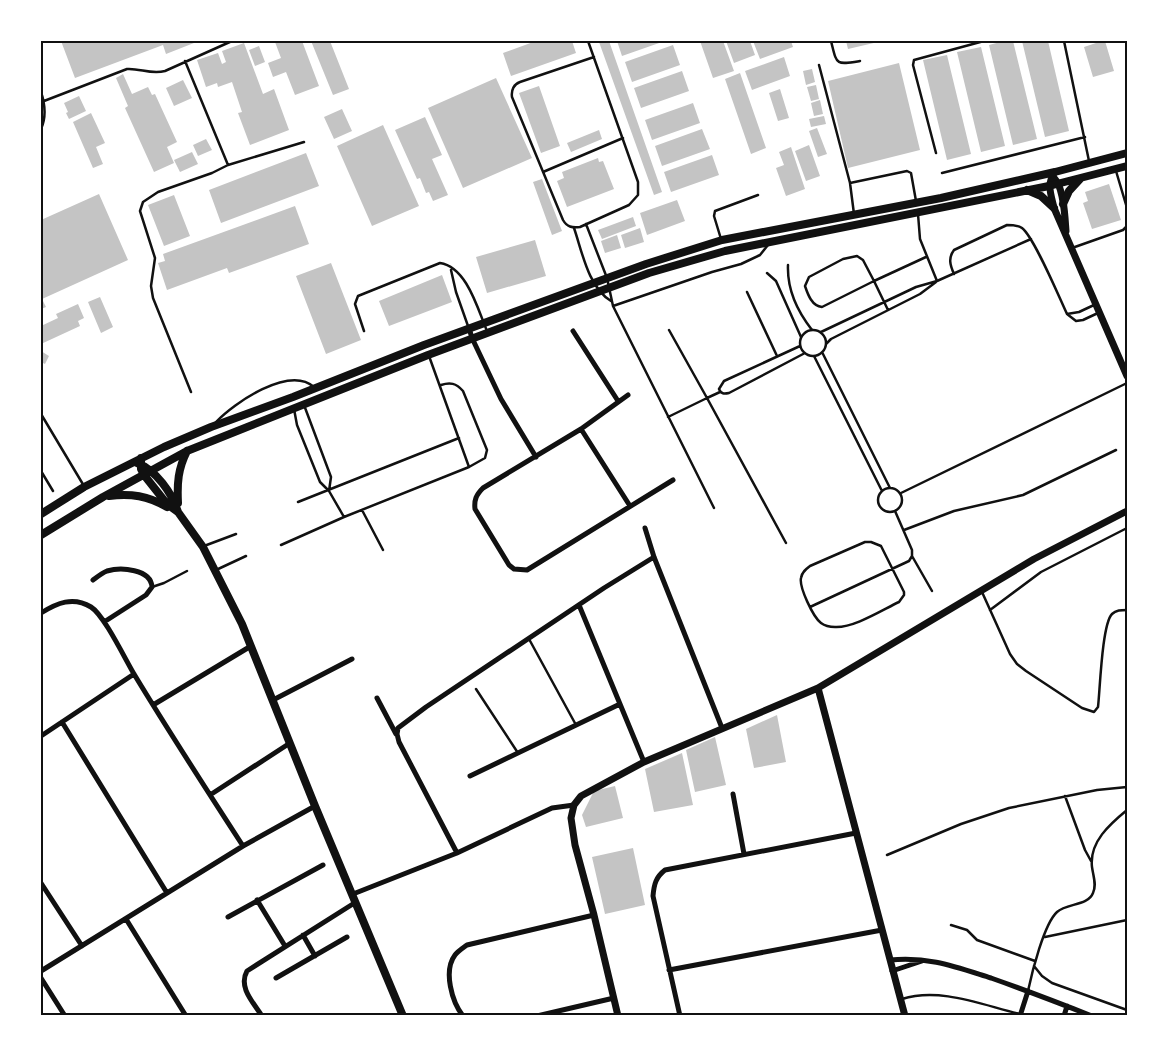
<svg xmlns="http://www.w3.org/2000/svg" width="1168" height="1057" font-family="Rubik,sans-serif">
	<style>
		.building { fill: #c4c4c4 }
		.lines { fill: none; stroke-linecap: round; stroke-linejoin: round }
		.service { stroke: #111; stroke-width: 2.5 }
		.minor { stroke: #111; stroke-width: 5 }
		.tertiary { stroke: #111; stroke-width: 7 }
		.secondary { stroke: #111; stroke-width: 8 }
		.neatline { fill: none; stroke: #111; stroke-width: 2 }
	</style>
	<rect width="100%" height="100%" fill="#fff"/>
	<path class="building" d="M61 41H199L166 54 163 45 75 78Z
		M278 41H302L319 86 295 95 286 72 273 77 268 63 281 58 275 42Z
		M311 41H330L349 89 333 95Z
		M536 41H572L576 53 511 76 503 53Z
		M602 41H609L662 192 654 195 599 42Z
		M617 41H662V42L622 56Z
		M700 41H723L734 71 713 78Z
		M726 41H750L755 55 734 63Z
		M753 41H791L793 47 760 59Z
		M846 41H878V42L848 49Z
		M1004 41H1013L1037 139 1013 145 989 45Z
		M1022 41H1048L1069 131 1045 137Z
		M1102 41H1105L1114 71 1093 77 1084 47Z
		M244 43 263 94 274 89 289 130 250 145 238 113 242 112 232 82 218 87 217 83 206 87 197 60 218 53 222 64 226 62 222 51Z
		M673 45 680 65 632 82 625 62Z
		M259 46 265 62 255 66 249 50Z
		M981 47 1005 146 981 152 957 52Z
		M947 55 971 154 947 160 923 60Z
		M784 57 790 76 752 90 745 71Z
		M899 63 920 150 848 168 828 81Z
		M812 69 815 82 806 85 803 71Z
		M682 71 689 91 641 108 634 88Z
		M740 73 766 148 751 154 725 79Z
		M123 74 132 94 148 87 152 95 155 94 177 142 167 147 174 163 154 172 125 108 128 106 116 78Z
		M496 78 532 158 463 188 428 108Z
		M183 80 192 98 174 106 166 88Z
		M816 85 819 99 811 101 807 87Z
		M539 86 560 146 541 153 519 93Z
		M780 89 789 118 778 121 769 93Z
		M79 96 86 111 69 119 66 113 68 112 64 103Z
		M820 100 823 114 814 116 811 103Z
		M693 103 700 123 652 140 645 120Z
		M342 109 352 131 334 139 324 117Z
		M91 113 105 143 96 147 103 164 93 168 73 122Z
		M824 116 826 124 811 127 809 119Z
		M425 117 442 155 432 159 448 195 433 201 429 192 426 193 420 178 417 179 395 130Z
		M383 125 419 206 372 226 337 146Z
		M817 128 827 154 818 157 809 131Z
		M702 129 710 149 662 166 655 146Z
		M599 130 602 139 571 152 567 143Z
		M206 139 212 150 198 156 193 145Z
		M809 145 820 176 806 181 795 151Z
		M791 147 805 189 786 196 776 168 784 165 779 152Z
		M192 152 198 164 180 172 174 160Z
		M306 153 319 186 221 223 209 190Z
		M712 155 719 175 671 192 664 172Z
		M598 158 599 162 603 161 614 189 567 207 557 181 564 178 562 172Z
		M542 179 562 231 552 235 533 182Z
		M1109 184 1121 220 1092 229 1083 203 1088 201 1085 192Z
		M99 194 128 260 42 299 46 307 41 309V220Z
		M174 195 190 236 164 246 148 205Z
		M677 200 685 221 647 235 640 213Z
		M295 206 309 244 229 273 227 268 167 290 158 263 165 261 163 254Z
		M633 217 636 226 602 239 598 230Z
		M640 228 644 242 625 248 621 235Z
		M617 235 621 248 605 253 601 241Z
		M535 240 546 276 487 293 476 257Z
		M331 263 361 340 326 354 296 276Z
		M442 275 452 302 389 326 379 301Z
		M100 297 113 327 101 333 88 302Z
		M78 304 84 318 78 321 80 326 41 344V326L58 318 56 314Z
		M41 351 49 356 45 364 41 362Z
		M777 715 786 762 754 768 746 729Z
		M715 737 726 785 695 792 686 750Z
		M682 753 693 805 654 812 645 769Z
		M615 786 623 818 586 827 582 815 594 791Z
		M633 848 645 905 605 914 592 857Z"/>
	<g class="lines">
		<path class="service" d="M588 41 638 182V195L629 205 580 227C572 228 567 227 563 220L512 97C511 90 514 84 520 82L594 57
			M831 41C837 65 835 65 860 61
			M1064 41 1089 161
			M185 61 228 165
			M819 65 850 183 854 214
			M41 92C45 104 46 118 41 129
			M44 101 127 69C140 68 151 75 165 71L232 41
			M936 153 913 65 914 60 984 41
			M1116 171 1127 208
			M543 172 623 138
			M942 173 1085 137
			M850 183 907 171 911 173 916 201
			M918 214 920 239 937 281
			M586 224 607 278 613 306 714 508
			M574 228C582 251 588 287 611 301
			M721 239 714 216 715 211 758 195
			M1072 248 1123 230 1127 226
			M857 256 863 260 874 281 822 307C812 306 808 295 805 286L809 277 843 259Z
			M788 265C787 289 797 311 812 330
			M451 270 456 292 468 326
			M767 273 776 281 801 337
			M954 274C950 265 948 258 954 250L1007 225C1012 225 1018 225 1022 228 1034 237 1059 297 1067 314L1076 321 1083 320 1098 313
			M747 292 777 356
			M613 306 712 272 741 264 760 255 768 245
			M888 310 874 281 926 257
			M1067 314 1079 312 1094 305
			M800 343a13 13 0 1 1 26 0a13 13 0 1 1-26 0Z
			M364 331 355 304 358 296 440 263C467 267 478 310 487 331
			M821 332 916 287 937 281 1031 239
			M826 344 831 339 920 294 936 282
			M800 346 724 381 719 389C721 394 724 394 729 393L805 353
			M822 352 890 488
			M429 356 469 467
			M814 356 882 491
			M191 392 153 298 151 286 155 258 140 211 143 202 158 192 212 173 228 165 304 142
			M720 392 707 398 786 543
			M304 405 331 477 329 491
			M294 409 297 425 320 482 329 491 344 517
			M41 414 84 486
			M668 417 707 398 669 330
			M216 422C234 403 289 365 314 387
			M41 471 53 491
			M878 500a12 12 0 1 1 24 0a12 12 0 1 1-24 0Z
			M901 493 1127 383
			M298 502 459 438
			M362 510 383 550
			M904 530 954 511 1023 495 1116 450
			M865 542H871L881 546 904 592V595L899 602C882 610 854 628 835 627 830 627 825 626 821 623 813 617 799 587 801 578 802 572 806 569 810 566Z
			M281 545 344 517 469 467 485 458 487 450 463 391C456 383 450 382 441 385
			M204 546 236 534
			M912 556 932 591
			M216 570 246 556
			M152 587 164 583 187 571
			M982 592 1010 654 1017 664 1026 671 1082 708 1094 712 1098 707C1100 690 1102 624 1112 614 1116 610 1121 610 1127 610
			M810 607 909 561 912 556V550L895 511
			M990 610 1041 572 1127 528
			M529 639 576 725
			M476 689 518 753
			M1065 796 1085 850 1091 861
			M887 855 961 824 1009 808 1097 790 1127 787
			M951 925 967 930 977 940 1035 961
			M1045 937 1127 920
			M1034 966 1042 976 1052 983 1127 1010
			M1028 991C1032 972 1044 924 1057 912 1067 903 1088 906 1093 893 1097 885 1093 875 1092 867 1089 842 1110 824 1127 810
			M902 999C940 987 982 1005 1020 1014"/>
		<path class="minor" d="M469 328 472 338 501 399 536 457
			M573 331 618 401
			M628 395 581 429 483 488C476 495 474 500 475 509L509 565 514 569 527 570 673 480
			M581 429 630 506
			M645 528 654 557 722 728
			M93 580C97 577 102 573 107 571 121 567 151 569 152 587L146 595 104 622
			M579 605 644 762
			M41 613C57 603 73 596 91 607 104 615 125 659 134 674 169 732 206 789 243 846
			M377 698 396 734
			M273 700 352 659
			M153 705 251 646
			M62 722 167 893
			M41 736 134 674
			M470 776 620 704
			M733 794 744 854
			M210 795 290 743
			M457 853 399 742 397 734 398 728 426 707 604 588 654 557
			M41 883 82 946
			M353 894 457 853 552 808 574 805
			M257 900 285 946
			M228 917 323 865
			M126 919 186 1016
			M303 935 315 956
			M890 960C928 956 956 967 991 978 1025 990 1059 1003 1092 1016
			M669 970 882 930
			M41 971 243 846 315 806
			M892 971 922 961
			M41 978 65 1016
			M276 978 347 937
			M262 1016C253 1002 238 987 247 971L356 902
			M463 1016C452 1002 443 971 455 955 458 951 463 948 467 945L594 915
			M537 1016 614 998
			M680 1016 653 896C654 884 656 877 665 870L856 833
			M1020 1016 1028 991
			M1064 1016 1067 1006"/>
		<path class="tertiary" d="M1055 172C1046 184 1051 194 1054 208L1127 376
			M1055 179C1064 189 1065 218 1066 231
			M818 688 905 1016
			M618 1016 594 915 575 845 571 818 574 805 581 796 644 762 818 688 1034 559 1127 511"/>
		<path class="secondary" d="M1027 190 1041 196 1054 208
			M1063 204 1069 191 1080 179
			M141 458V469L144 475 167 504 178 512 203 547 242 624 315 806 403 1016
			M137 463C156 470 172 493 178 512
			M109 496C131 493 148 496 167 507
			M178 503C177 483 178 469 187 451
			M41 514 84 487 164 447 211 427 293 397 424 345 646 264 722 240 941 198 1055 172 1127 153
			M41 535 103 497 187 451 428 355 649 273 725 251 1049 186 1127 166"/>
	</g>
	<rect width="1168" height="1057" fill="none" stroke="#ffffff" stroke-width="85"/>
	<rect x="42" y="42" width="1084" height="972" class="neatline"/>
</svg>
